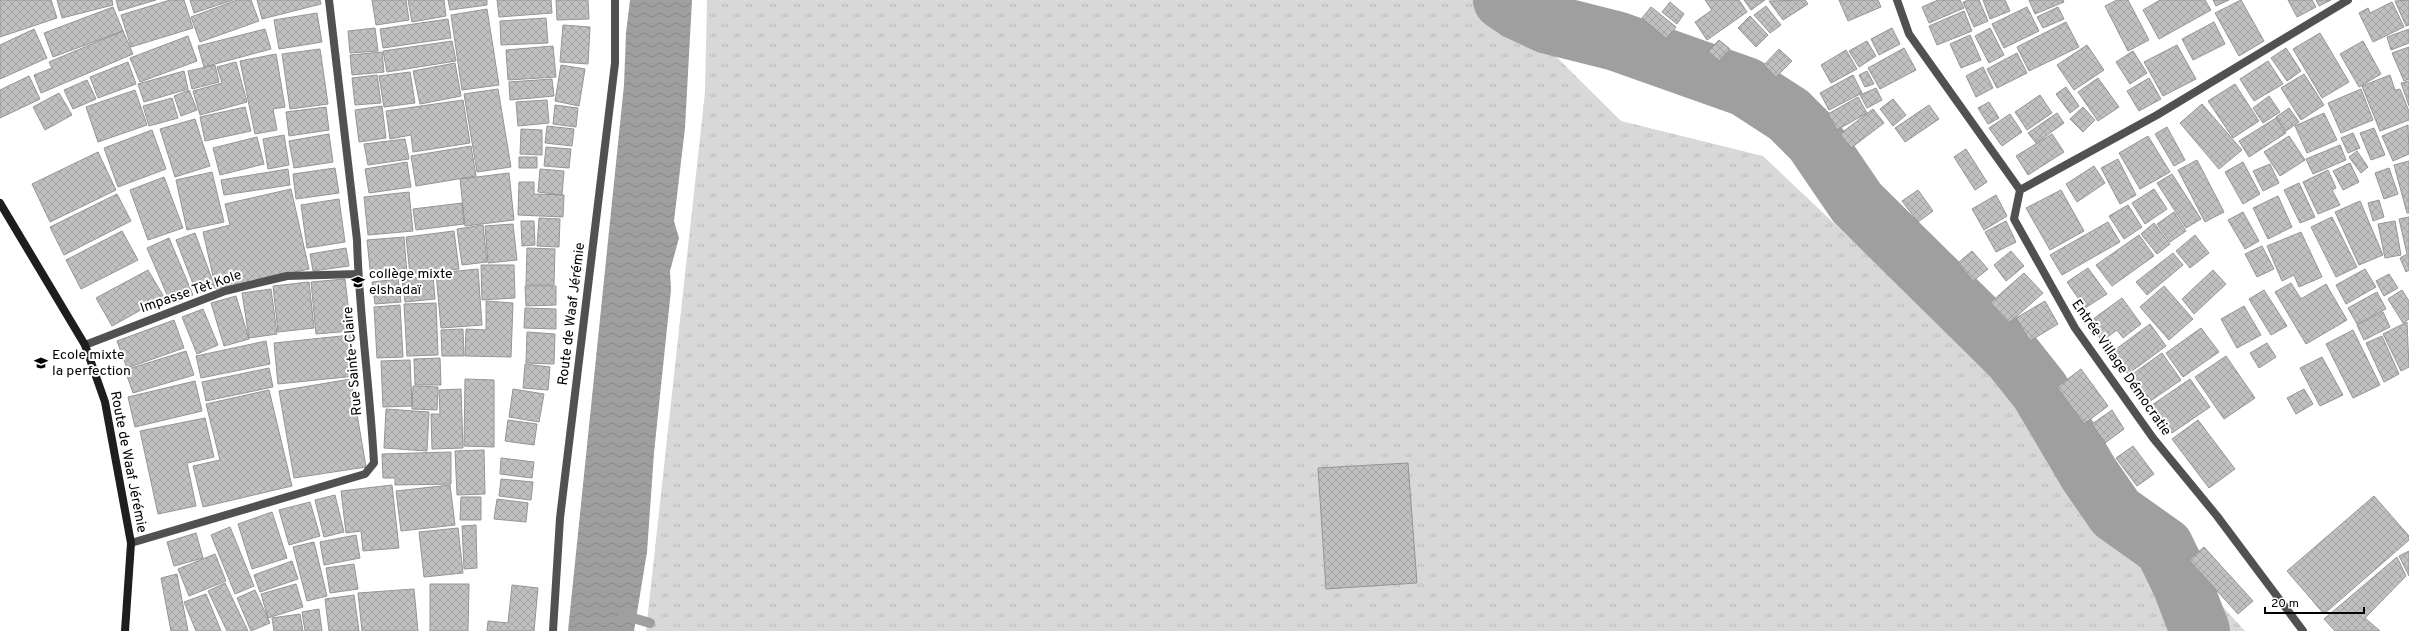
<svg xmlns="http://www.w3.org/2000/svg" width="2409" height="631" font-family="Overpass,sans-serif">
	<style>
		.grass { fill: url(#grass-tufts) }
		.water { fill: url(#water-waves) }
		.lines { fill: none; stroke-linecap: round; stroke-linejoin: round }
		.stream { stroke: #9f9f9f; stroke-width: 10 }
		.river { stroke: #9f9f9f; stroke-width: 60 }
		.building { fill: url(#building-cross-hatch); stroke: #959595 }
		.street { stroke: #515151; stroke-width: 8 }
		.secondary { stroke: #1e1e1e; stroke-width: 8 }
		.labels { text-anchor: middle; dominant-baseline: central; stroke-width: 4; stroke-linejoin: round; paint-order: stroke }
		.poi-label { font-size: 14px; fill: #000; stroke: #fff; text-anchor: start }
		.street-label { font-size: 14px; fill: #000; stroke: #fff }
	</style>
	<defs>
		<pattern id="grass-tufts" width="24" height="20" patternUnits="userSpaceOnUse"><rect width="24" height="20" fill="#d8d8d8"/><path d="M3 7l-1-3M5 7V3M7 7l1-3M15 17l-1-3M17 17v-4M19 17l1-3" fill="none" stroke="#b8b8b8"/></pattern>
		<pattern id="water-waves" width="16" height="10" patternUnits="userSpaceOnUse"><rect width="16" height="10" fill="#9f9f9f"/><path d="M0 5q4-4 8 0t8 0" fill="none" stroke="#878787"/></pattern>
		<pattern id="building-cross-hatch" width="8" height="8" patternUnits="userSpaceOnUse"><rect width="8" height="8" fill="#c0c0c0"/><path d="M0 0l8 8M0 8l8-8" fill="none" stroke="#a3a3a3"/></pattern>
	</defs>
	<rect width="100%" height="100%" fill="#fff"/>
	<path class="grass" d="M707 0H1499L1621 121 1763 156 2122 496 2245 631H646L705 92Z"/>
	<path class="water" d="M630 0H692L685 128 674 221 679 238 670 271 671 290 654 453 647 552 634 631H568L624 85 626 33Z"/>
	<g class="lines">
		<path class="stream" d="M623 615 650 623"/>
		<path class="river" d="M1503 0 1518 10 1548 24 1616 41 1746 87 1789 115 1814 140 1857 203 2013 357 2040 391 2089 474 2116 513 2164 547 2182 584 2200 631"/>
	</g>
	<path class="building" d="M0 0H51L57 18 0 37Z
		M57 0H112L113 5 62 18Z
		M116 0H156L119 11Z
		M170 0H184L193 28 131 47 121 15Z
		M190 0H233L194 13Z
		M237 0H251L259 21 200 42 191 17Z
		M257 0H320L321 4 262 19Z
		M372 0H406L409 20 376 25Z
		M408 0H444L446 16 412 22Z
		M448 0H487V5L450 10Z
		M497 0H551L552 13 499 17Z
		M556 0H588L589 19 557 20Z
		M1705 0H1739L1747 12 1707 40 1695 22 1712 10Z
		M1744 0H1765L1751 10Z
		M1805 0 1808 4 1783 20 1769 1Z
		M1839 0H1878L1881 7 1848 21Z
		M1938 0H1960L1964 8 1929 23 1922 7Z
		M1969 0H1979L1988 21 1974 27 1963 2Z
		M1983 0H2005L2010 11 1990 19Z
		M2029 0H2063L2064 2 2035 14Z
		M2117 0H2128L2149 40 2128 51 2105 6Z
		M2160 0H2205L2211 10 2159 39 2143 10Z
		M2213 0H2229L2216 6Z
		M2241 0 2264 41 2239 56 2215 13Z
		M2288 0H2312L2316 7 2297 17Z
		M2316 0H2331L2319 6Z
		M2409 0V25L2406 26 2395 1Z
		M1670 2 1684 14 1677 24 1662 12Z
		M2392 2 2404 27 2373 42 2359 13 2368 8 2370 13Z
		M1766 6 1781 25 1770 33 1754 15Z
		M113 7 123 31 53 57 44 33Z
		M1651 7 1676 27 1667 39 1642 18Z
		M2027 7 2039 31 2004 48 1992 24Z
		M2058 7 2064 19 2043 28 2037 17Z
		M487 9 499 85 462 90 451 15Z
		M1964 11 1972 31 1937 45 1929 26Z
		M317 13 322 42 279 49 274 20Z
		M1750 16 1768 35 1756 47 1738 28Z
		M546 18 548 43 501 45 500 21Z
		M448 19 451 38 383 48 380 29Z
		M2066 22 2079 47 2029 71 2017 47Z
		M2214 22 2225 44 2193 60 2182 39Z
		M563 25 590 27 588 64 560 62Z
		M375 28 378 51 350 53 348 31Z
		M1892 28 1900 44 1879 55 1871 39Z
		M1990 28 2004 55 1989 63 1975 36Z
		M34 29 47 58 0 79V45Z
		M265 29 271 49 204 67 198 46Z
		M2409 29V43L2391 50 2387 37Z
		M123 31 133 54 41 93 34 75 52 68 49 62Z
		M2320 33 2349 82 2322 98 2293 49Z
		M1970 35 1981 60 1961 68 1950 44Z
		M188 36 197 61 140 82 130 58Z
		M1719 40 1730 49 1719 61 1708 51Z
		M452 41 456 61 387 72 383 51Z
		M1867 41 1876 56 1859 67 1849 51Z
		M2363 41 2381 74 2359 87 2340 54Z
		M2087 45 2104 70 2074 90 2057 65Z
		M2177 45 2196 79 2163 96 2144 62Z
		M553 46 556 77 508 80 506 50Z
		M2409 47V79L2404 81 2392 53Z
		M1904 48 1916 70 1880 89 1868 68Z
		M2286 48 2301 71 2287 81 2271 58Z
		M320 49 328 104 290 109 282 54Z
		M1779 49 1792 61 1776 77 1764 65Z
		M1846 50 1857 69 1831 83 1821 65Z
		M2133 51 2147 73 2130 84 2116 62Z
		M382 52 384 72 352 75 350 55Z
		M2017 53 2027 73 1997 88 1987 69Z
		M276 54 285 107 273 109 277 130 255 134 240 61Z
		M2268 61 2283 84 2254 101 2240 79Z
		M128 62 136 84 98 98 90 77Z
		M236 62 247 102 200 115 193 91 222 83 217 67Z
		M455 63 461 96 420 104 413 71Z
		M215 65 219 82 192 89 188 71Z
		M561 65 585 69 579 106 555 101Z
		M1983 67 1993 88 1976 97 1966 76Z
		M184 71 188 89 144 102 138 84Z
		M1867 71 1874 84 1865 87 1859 75Z
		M410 72 415 103 384 107 379 76Z
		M2304 74 2324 105 2301 120 2281 88Z
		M377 75 381 103 355 105 352 78Z
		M1853 75 1862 93 1829 110 1820 93Z
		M2390 75 2395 90 2400 89 2409 111V120L2380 131 2362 86Z
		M29 76 40 99 0 118V90Z
		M2098 78 2119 107 2098 121 2078 92Z
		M2149 78 2161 99 2139 111 2127 91Z
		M552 79 554 96 510 100 509 82Z
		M87 80 96 99 73 109 64 90Z
		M2409 81V106L2401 83Z
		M2235 84 2259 121 2233 138 2208 101Z
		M2066 87 2079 106 2070 113 2056 94Z
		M1876 88 1882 100 1867 108 1860 95Z
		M498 89 511 167 477 172 464 94Z
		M2361 89 2373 120 2341 133 2328 103Z
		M135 90 147 125 98 142 86 107Z
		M189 90 197 110 181 116 174 96Z
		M59 93 72 115 45 130 33 107Z
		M2040 95 2052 113 2027 130 2015 112Z
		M2269 96 2280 112 2263 123 2253 108Z
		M1858 97 1867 113 1837 130 1828 114Z
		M172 98 178 118 149 126 143 106Z
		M1893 99 1906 115 1893 126 1880 109Z
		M463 100 470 143 413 152 411 135 390 139 386 111Z
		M547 100 549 123 518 126 516 102Z
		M1989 102 1999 118 1988 124 1978 108Z
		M2202 104 2242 150 2219 169 2180 123Z
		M555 105 578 108 576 127 553 124Z
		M1929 105 1939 119 1905 142 1895 128Z
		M382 106 386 138 359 142 355 110Z
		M245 107 251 131 205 141 200 117Z
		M326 107 329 130 289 136 286 112Z
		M2083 107 2095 120 2083 132 2070 119Z
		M2289 108 2299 122 2286 131 2276 117Z
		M1873 109 1884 123 1851 148 1840 134Z
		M2057 113 2064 123 2036 143 2028 133Z
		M2324 113 2337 140 2307 153 2295 126Z
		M2010 114 2022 132 2002 146 1989 128Z
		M2276 118 2286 133 2249 157 2239 141Z
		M195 119 210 166 175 177 160 129Z
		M2408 125 2409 154 2393 161 2382 136Z
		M547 126 574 129 572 146 545 143Z
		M2167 127 2185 160 2174 166 2155 134Z
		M2374 128 2385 155 2371 160 2360 133Z
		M521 129 542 130V155L520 154Z
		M152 130 166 169 118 187 104 148Z
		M2353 133 2360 148 2348 153 2341 138Z
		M329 134 333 162 294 168 289 141Z
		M2052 134 2064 152 2028 175 2016 156Z
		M284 135 289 165 268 169 263 139Z
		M2148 136 2170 172 2140 189 2119 153Z
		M2289 136 2305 160 2280 176 2264 152Z
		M257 137 264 164 220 175 213 148Z
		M405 139 409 159 368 165 364 144Z
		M2340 145 2346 160 2313 174 2306 159Z
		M471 146 476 176 416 186 411 156Z
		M546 147 571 149 569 168 544 166Z
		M1966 149 1987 182 1975 190 1954 157Z
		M2357 151 2368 167 2361 173 2349 157Z
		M98 152 116 190 50 222 32 184Z
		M519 157H537V168H519Z
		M2118 159 2136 195 2120 204 2101 168Z
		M2197 160 2224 212 2205 222 2178 170Z
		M2409 161V213H2407L2394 165Z
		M407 162 411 187 369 193 365 169Z
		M2243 162 2260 194 2243 204 2225 172Z
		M2350 163 2359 182 2343 190 2333 171Z
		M2270 164 2279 183 2263 191 2253 171Z
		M2094 166 2105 183 2077 202 2066 184Z
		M335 168 339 193 296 199 293 174Z
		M2389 168 2398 194 2384 199 2375 173Z
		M288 169 290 185 224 195 221 180Z
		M540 169 564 171 562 195 538 192Z
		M2328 170 2336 188 2332 190 2340 205 2318 214 2303 182Z
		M212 172 224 222 187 230 176 180Z
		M509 173 514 220 465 226 460 179Z
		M2172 174 2201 219 2186 228 2157 183Z
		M164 177 183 228 148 240 130 190Z
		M519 182H534V194L564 195 563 217 518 215Z
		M2299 183 2315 217 2300 223 2284 190Z
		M291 189 309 269 216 289 203 232 230 225 225 204Z
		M2154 189 2167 209 2145 224 2132 203Z
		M1918 190 1933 211 1918 222 1902 201Z
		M2061 190 2084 231 2050 250 2026 208Z
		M409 192 413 231 368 235 364 197Z
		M117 194 131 221 64 255 50 227Z
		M1996 195 2007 216 1984 230 1972 209Z
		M2278 196 2292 227 2268 239 2253 208Z
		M339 199 345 242 307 248 301 205Z
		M2379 200 2384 217 2373 221 2368 203Z
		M2360 201 2383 255 2359 265 2335 212Z
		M462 203 464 224 416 230 413 209Z
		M2128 205 2142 227 2124 239 2109 216Z
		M2174 212 2186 231 2170 242 2157 224Z
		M2243 212 2259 241 2245 249 2228 220Z
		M2332 217 2357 267 2336 277 2311 227Z
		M2409 217V270L2406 272 2400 258 2407 254 2399 219Z
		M539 218 560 219 559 247 537 246Z
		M521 221H534L535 245 522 246Z
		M2006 221 2016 242 1996 252 1985 232Z
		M2395 221 2401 255 2385 258 2378 224Z
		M2108 222 2120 242 2062 275 2050 255Z
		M2154 223 2170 244 2157 254 2141 234Z
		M513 224 517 260 488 263 485 226Z
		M483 225 487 262 462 265 457 229Z
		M122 231 138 260 81 289 66 260Z
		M454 231 459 269 410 274 406 237Z
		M2301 232 2322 277 2299 287 2294 275 2282 281 2267 246Z
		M195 233 215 287 197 294 176 240Z
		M2139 235 2154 256 2112 286 2096 265Z
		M2195 235 2209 253 2190 268 2176 251Z
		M404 237 407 274 371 278 367 240Z
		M169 238 193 295 171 304 147 248Z
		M2262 246 2274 269 2257 277 2245 254Z
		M346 248 349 266 313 271 310 254Z
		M527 248 555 249 554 285H526Z
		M1972 251 1988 269 1973 281 1958 263Z
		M2011 251 2024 266 2006 281 1994 265Z
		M2173 253 2183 265 2147 295 2136 282Z
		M481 265H514L515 298 482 300Z
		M2088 268 2107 294 2085 308 2067 282Z
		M478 269 482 325 441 328 436 273Z
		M2365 269 2376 287 2346 304 2336 285Z
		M148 270 164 297 112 326 96 298Z
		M2213 270 2226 284 2194 314 2182 299Z
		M2024 273 2043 293 2009 323 1990 303Z
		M2389 274 2398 288 2384 296 2376 281Z
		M433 276 435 299 405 302 402 279Z
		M345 279 351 331 316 334 311 282Z
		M398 279 401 302 375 304 372 282Z
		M309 282 314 328 278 332 273 286Z
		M2291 283 2301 299 2326 284 2347 320 2306 344 2275 292Z
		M525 286H556V305L526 306Z
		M2164 286 2193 319 2169 340 2140 307Z
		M271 289 277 334 249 338 242 293Z
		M2264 290 2287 326 2271 335 2249 299Z
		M2402 290 2409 301V319L2403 323 2388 299Z
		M2377 292 2386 309 2357 324 2348 308Z
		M236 296 249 339 224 346 211 303Z
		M2122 298 2141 324 2123 338 2117 330 2102 341 2089 322Z
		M486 301 513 303 511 357 465 356 466 329 486 330Z
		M2045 301 2058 324 2030 341 2016 318Z
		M436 303 438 355 407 356 404 304Z
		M400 305 403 357 377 358 374 307Z
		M2244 306 2261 335 2237 348 2221 319Z
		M525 308 556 309V329L524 328Z
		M203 309 218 345 197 354 182 317Z
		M2383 312 2390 327 2364 340 2357 325Z
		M174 320 184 348 127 368 117 341Z
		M2407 322 2409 367 2401 371 2383 334Z
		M2150 324 2166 346 2128 374 2112 352Z
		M2201 328 2219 352 2183 377 2166 353Z
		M463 329 464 356H442L441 330Z
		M2353 330 2380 385 2353 398 2326 344Z
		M527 332 555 334 554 364 526 363Z
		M351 335 355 376 278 384 274 343Z
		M2382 336 2399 374 2384 382 2366 343Z
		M266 341 270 364 201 378 196 356Z
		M2267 343 2276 357 2259 368 2250 353Z
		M186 351 194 375 133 393 125 370Z
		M2162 353 2181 380 2146 404 2127 378Z
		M2226 356 2255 398 2224 419 2195 377Z
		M2322 357 2343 395 2320 406 2300 368Z
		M440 358 441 385H415L414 359Z
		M410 360 412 406 383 407 381 361Z
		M525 364 550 367 548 390 523 388Z
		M269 368 273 387 206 401 202 382Z
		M2081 369 2108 406 2084 424 2057 387Z
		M351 379 366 467 294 478 279 391Z
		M465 379 494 380V447L464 446Z
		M2190 379 2210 407 2172 433 2152 405Z
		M195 381 202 411 135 427 128 397Z
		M413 386 438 387 437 410 412 409Z
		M461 389 463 448 432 449 431 414H440L439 390Z
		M513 389 544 394 539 422 509 417Z
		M2304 389 2313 404 2296 414 2287 398Z
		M269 390 292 486 203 507 193 466 220 460 206 404Z
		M386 409 429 412 427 451 384 448Z
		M2112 410 2124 429 2105 443 2092 424Z
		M205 418 214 457 187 463 196 506 158 514 140 431Z
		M508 420 537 424 534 445 505 441Z
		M2198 420 2235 469 2209 488 2172 439Z
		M2133 446 2154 474 2137 486 2116 458Z
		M484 450 485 494 457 495 455 451Z
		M451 452V484L395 485V478H383L382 454Z
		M501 458 534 462 532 478 500 474Z
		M1408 463 1417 583 1326 589 1318 468Z
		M501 479 533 482 531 500 499 496Z
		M392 485 399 548 363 551 361 531 346 533 341 491Z
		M450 485 455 525 401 531 396 491Z
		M335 495 344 532 324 537 315 500Z
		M2374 496 2409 536V540L2324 614 2287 571Z
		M461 497H481V520H460Z
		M497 499 528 503 526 522 494 519Z
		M310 502 320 536 289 545 279 510Z
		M272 512 287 558 252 569 238 524Z
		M476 525 477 568 464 569 462 526Z
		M230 527 254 586 235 594 211 535Z
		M458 528 463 573 424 577 419 532Z
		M196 533 203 558 174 566 167 542Z
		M356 535 360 558 324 565 320 542Z
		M314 542 327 596 307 601 293 547Z
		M2204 547 2253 601 2238 614 2189 560Z
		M2409 551V576L2399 556Z
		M215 554 226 581 189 596 178 569Z
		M2397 557 2406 576 2365 618 2380 631H2335L2324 619Z
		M292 561 298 579 260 592 254 575Z
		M354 564 358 589 330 593 326 568Z
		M177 574 188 631H171L161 578Z
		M225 583 248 631H227L208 591Z
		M296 584 303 607 268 618 261 594Z
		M430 584H469L468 631H430Z
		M512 585 538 588 534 631H487L488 621 508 623Z
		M414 589 418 631H362L358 593Z
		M255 590 270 623 251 631 237 598Z
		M206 594 221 631H196L184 602Z
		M354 595 359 631H329L325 599Z
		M319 609 322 631H305L302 612Z
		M300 614 303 631H274L272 618Z"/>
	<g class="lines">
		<path class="street" d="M1897 0 1909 34 2020 190 2014 219 2075 328 2153 438 2217 516 2303 631
			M2020 190 2157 115 2348 0
			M85 345 225 291 287 276 358 274
			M131 543 365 474 374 463C370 388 359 314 357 240L329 0
			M553 631 560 518 615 63V0"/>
		<path class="secondary" d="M0 203 85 345 105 402 131 543 125 631"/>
	</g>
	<defs>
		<g id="school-bare" transform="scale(1.08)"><path d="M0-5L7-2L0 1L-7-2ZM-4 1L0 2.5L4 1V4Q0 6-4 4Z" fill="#000" stroke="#fff" stroke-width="2.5" paint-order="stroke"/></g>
	</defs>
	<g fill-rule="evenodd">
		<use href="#school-bare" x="358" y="282"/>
		<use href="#school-bare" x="41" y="363"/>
	</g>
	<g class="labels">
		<g class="poi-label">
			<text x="369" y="274">collège mixte<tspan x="369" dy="16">elshadaï</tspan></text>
			<text x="52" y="355">Ecole mixte<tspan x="52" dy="16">la perfection</tspan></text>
		</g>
		<g class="street-label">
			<text transform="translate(191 292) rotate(-19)">Impasse Tèt Kole</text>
			<text transform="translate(572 314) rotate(-83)">Route de Waaf Jérémie</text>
			<text transform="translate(353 361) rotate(-95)">Rue Sainte-Claire</text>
			<text transform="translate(2121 368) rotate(55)">Entrée Village Démocratie</text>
			<text transform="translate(128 462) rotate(79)">Route de Waaf Jérémie</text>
		</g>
	</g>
	<path d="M2265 607v6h99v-6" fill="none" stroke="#000000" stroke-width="2"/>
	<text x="2271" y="607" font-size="12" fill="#000000" stroke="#ffffff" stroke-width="3" paint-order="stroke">20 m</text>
</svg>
